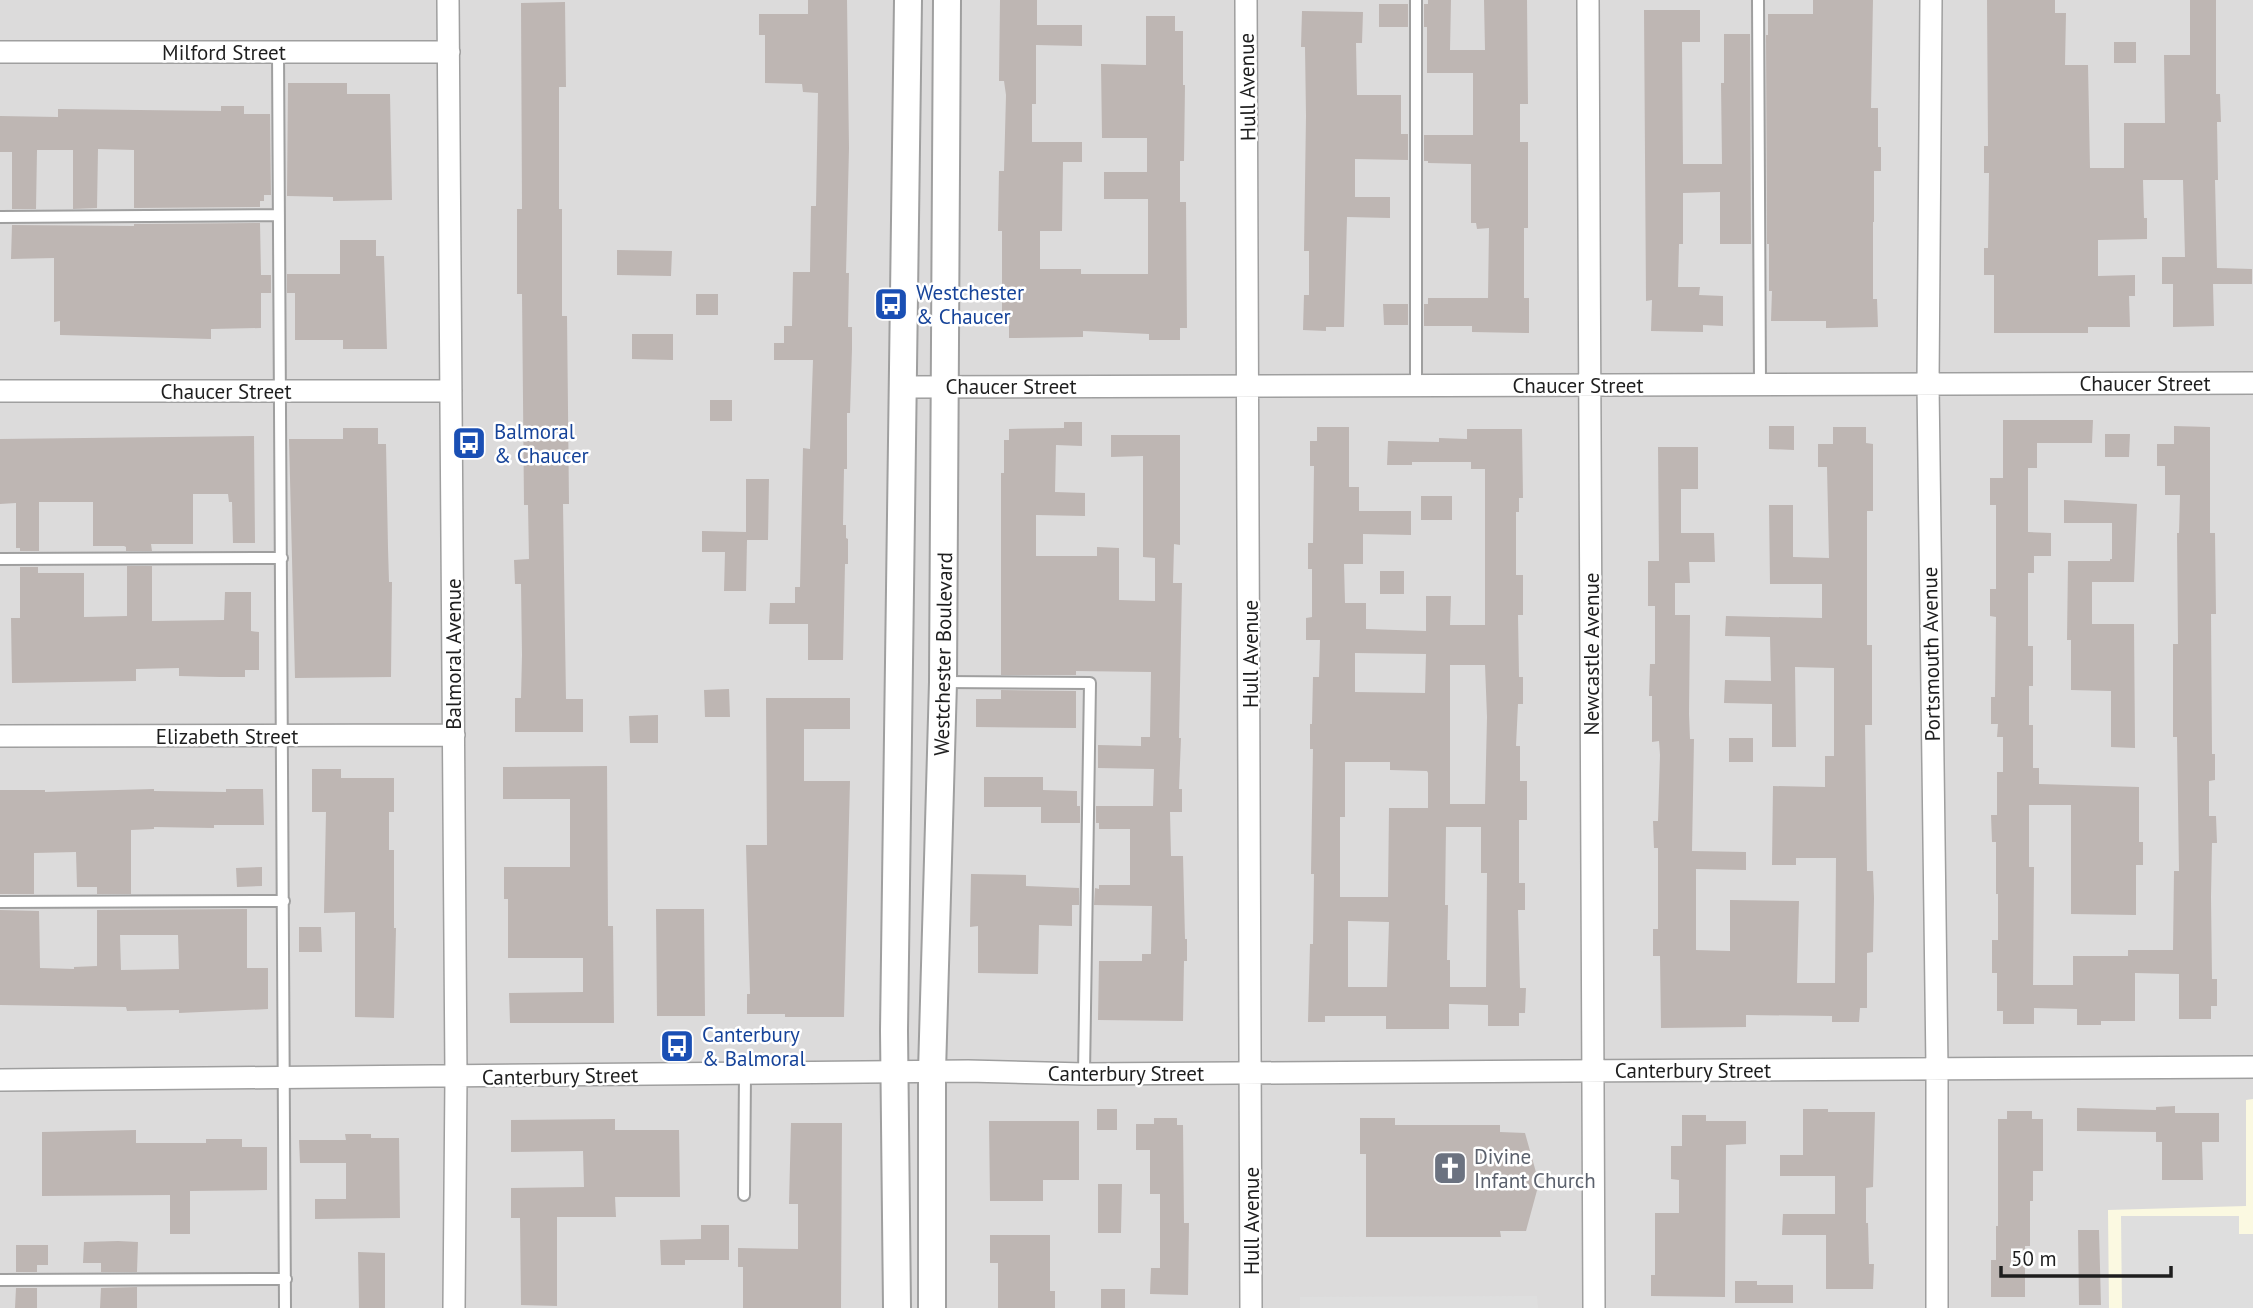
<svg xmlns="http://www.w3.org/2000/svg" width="2253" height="1308" font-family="'PT Sans',sans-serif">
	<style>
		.residential { fill: #dcdbdb }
		.education { fill: #fbf9e1 }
		.parking { fill: #dedede }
		.building { fill: #beb6b3; fill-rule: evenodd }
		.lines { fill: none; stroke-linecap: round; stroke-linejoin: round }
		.service-casing { stroke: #9f9f9f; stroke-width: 14 }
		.minor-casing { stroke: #9f9f9f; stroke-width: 24 }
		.tertiary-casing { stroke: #9f9f9f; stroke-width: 30 }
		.service { stroke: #fff; stroke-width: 10 }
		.minor { stroke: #fff; stroke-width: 21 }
		.tertiary { stroke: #fff; stroke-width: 26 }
		.labels { text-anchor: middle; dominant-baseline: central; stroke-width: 5; stroke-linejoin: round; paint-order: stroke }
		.street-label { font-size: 21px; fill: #1e1e1e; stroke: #fff }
		.transit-label { font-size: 21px; fill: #164399; stroke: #fff; text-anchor: start }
		.worship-label { font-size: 21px; fill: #5b616d; stroke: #fff; text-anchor: start }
	</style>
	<rect width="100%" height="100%" fill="#eeeae6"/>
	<path class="residential" d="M0 0H2253V1308H0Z"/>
	<path class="education" d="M2253 1099V1308H2109L2108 1210 2246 1206V1100Z"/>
	<path class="parking" d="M2121 1216H2239V1234H2253V1308H2122Z
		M1537 1296 1538 1308H1300V1297Z"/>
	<path class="building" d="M808 0H847L849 148 846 273H849L848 327H852V349L850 413H847V469H844L843 525H846V538L848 539V564H845L843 660H808V624H769L770 603H795V587H800L803 448 810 449 813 360H774V343H784V326H792L793 272H810L811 206H816L818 93 803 92 802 84 765 83V35H759V14H808Z
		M1000 0H1037V25H1082V46L1036 45V104H1032V142H1082V162H1063L1062 231H1040V269H1081V274H1148V199H1104V172H1147V138H1102L1101 64 1146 65V16H1175V31H1183V85H1185L1184 161H1180V202H1186L1187 328H1180V340H1149V334L1083 331V337L1009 338V325H1002V231H998L999 171H1004L1006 95 1004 81H999Z
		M1428 0H1451L1450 50H1485L1484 0H1527L1528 104H1520V142H1528V228H1524V298H1529V333L1472 332V326H1424V304H1428V298H1488L1489 228 1477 229 1476 223H1471V164L1428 163V161H1424V135H1473V73H1427V27H1424V4H1428Z
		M1813 0H1873L1871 108H1878V147H1881V171H1874V222H1873V299H1877L1878 327 1826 328V321H1771L1772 291H1769V244H1767L1766 35H1768V14H1813Z
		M1987 0H2055V13H2066L2065 65H2088L2090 168H2124V123H2165L2164 55H2190V0H2216V94H2220L2221 122H2217L2218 180H2215L2217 268 2252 269V284H2213L2214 326 2173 327V284H2162V257H2185L2183 180H2143L2144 218H2147V239L2098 240V276L2135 275V296H2129L2130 327H2088V333H1994V275H1984V248H1988L1989 173H1984V146H1988Z
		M565 2 566 87H559V209H562V316H567L569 504H563L566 699H583V732H515V698H521L522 655 521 584H515L514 560 529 559 528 505H524L522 294H517V209H522L521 3Z
		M1379 4H1408V27H1379Z
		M1644 10H1700V42H1682L1683 164H1722L1721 83H1724V34H1750L1751 244H1720V192L1683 193V244H1679L1678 287H1700L1699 295 1723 296V326L1703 325V332L1651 331 1652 300 1646 301Z
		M1302 11 1363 12 1362 43H1356L1357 95H1401V134H1408V160L1355 159V197H1390V218L1347 217 1344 327H1326V331L1303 330 1304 295H1309V251H1304L1306 116 1305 47H1301Z
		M2114 42H2136V63H2114Z
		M288 83H347V94H390L392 200 333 201V197L287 196Z
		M221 106H244V114H270L271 195H264V201H260V207L134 208V150L98 149 97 208 73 209V150H37L36 209H12V152H0V116L58 117V109L221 111Z
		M260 223 261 275H271V293H261V328L211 329V339L60 335V321L54 322V258L11 259 12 225 134 226V224Z
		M340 240H376V256H384L387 349H343V340H295V293H287V274H340Z
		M617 250 672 251 671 276 617 275Z
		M696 294H718V315H696Z
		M1383 304H1408V325H1384Z
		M632 334H673V360L632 359Z
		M710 400H732V421H710Z
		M2003 420H2093L2092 443H2037V468H2028V532L2051 533V556H2034V573H2028V646H2033V686H2029V725H2033V768H2039V784L2139 787V842H2143V865H2136V915L2071 914V805H2029V867H2034L2033 985H2073V956H2128V950H2173L2174 871H2179L2177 737H2173V644H2178L2177 533H2179L2180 495H2165V466H2157V444H2174V426L2210 427V533H2215L2216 614H2211L2212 754H2215V780L2209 781V816H2216L2217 843H2212L2211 897 2212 979H2217V1006H2211V1019H2179V974L2135 973V1021H2101V1025H2077V1009L2034 1008V1024H2003V1011H1997V973H1992V940H1998V894H1996V842H1992L1991 815H1997V772H2003V737H1997L1998 724H1991V697H1995L1996 617 1990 616V589H1996V505H1990V478H2003Z
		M1064 422H1082V446L1056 445 1055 492 1085 493V516L1036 515V556H1097V547L1119 548V600L1155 601V558L1143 557V456L1111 457V435H1180V545L1174 544 1173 583H1182L1179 738H1181L1179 789H1182V812H1170L1171 856H1183L1185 939H1187V961H1184L1183 1021 1098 1020 1099 961H1142V954H1151L1152 906 1094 905 1095 888 1099 889V885H1130V829H1099V823H1096V806H1153L1154 769 1098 768V745L1141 746V737H1150L1151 672 1076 671V675H1001V473H1004V440H1009V429L1064 428Z
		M1769 426H1794V450L1769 449Z
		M1317 427H1349V487H1359V511H1411V535L1363 534V564H1344L1345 603H1366V629L1426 631V596H1451L1450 625H1485V469H1471V462H1412V465H1387L1388 441 1439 442V438L1467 439V429H1522L1523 498H1519V512H1516V575H1523V615H1518L1519 677H1523V704H1518L1516 746H1520V781H1527V820H1519V883H1525V910H1518L1520 988H1526L1525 1013H1519V1026H1488V1005L1449 1004V1029H1386V1016H1325V1022H1308L1310 944H1313L1314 874H1311L1313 749H1310V724H1312L1313 677H1319L1320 640H1306V618L1312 617V569H1308V543H1313L1314 466H1310V441H1317ZM1355 653 1426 654 1425 693 1355 692ZM1450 665H1485L1487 717 1485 804H1450ZM1345 762H1390V770L1427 771 1428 773V808H1389L1388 897H1340V817H1345ZM1446 827H1481V873H1487L1486 987H1450V960H1447L1448 905H1445ZM1348 921 1389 922 1387 987H1348Z
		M1833 427H1866V443L1873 444V511H1867V645H1872V725H1865L1867 871H1873L1874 898 1873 952 1867 953V1008H1860L1859 1022H1832V1016L1746 1015V1027L1661 1028 1660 956H1653V929H1658V848H1654L1653 821H1658L1660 755 1659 741 1652 742V696H1649L1650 664H1655V606H1648V561H1659L1658 447H1698V489H1681V533H1714L1715 562H1689L1690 583H1675V615H1690L1689 714 1690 739H1694L1692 851 1746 852V870L1696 869V950L1730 951V900L1799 901 1797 983H1835L1836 858H1796V865H1772L1773 786 1825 787V756H1834V668L1795 667 1796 747H1772V704L1724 703 1725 680 1771 681 1770 637 1725 636 1726 616 1822 618V584H1770L1769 505H1793V557L1829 558 1827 467H1818V444H1833Z
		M343 428H378V444H386L388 548 389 582H392L391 677 295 678 289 439H343Z
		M2105 434H2130L2129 457H2105Z
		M254 436 255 543H233L232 502H229L228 494H193V544H151L152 551H126V547L124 546H93V502H39V551H20V548H16V503L0 504V439Z
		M746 479H769L768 540H747L746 591H724L725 552H702V531L746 532Z
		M1421 496H1452V520H1421Z
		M2064 500 2137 504 2134 582H2092V624H2134L2135 748 2111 747V691L2071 690V640H2067L2068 561H2110V559H2112V523H2064Z
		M127 566H152V621L224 620 225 592H251V631L259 632V670H245V677H220L179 676V668L136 669V681L12 683 11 618H20V567H38V573H84V617L127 616Z
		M1380 571H1404V594H1380Z
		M729 689 730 717H705L704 690Z
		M1001 690 1076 691V728L976 727V699H1001Z
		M766 698H850V729H804V781H850L844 1017H785V1014H747V994H750L746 845H767Z
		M658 715V743H630L629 716Z
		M1729 738H1753V762H1729Z
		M607 766 608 926H613L614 1023H510L509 993 583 992V958H508V899H504V867H570V799H503V767Z
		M312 769H341V778H394V812H389V850H394V928H396L394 1018 355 1017V912L324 913 326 812H312Z
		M984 777H1043V790L1077 791V806H1080V823H1041V807H984Z
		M154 789V791L226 792V789H263L264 825H214V828L154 827V829L131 830V894H97V887H77L76 852 34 853V894H0V790H45V792Z
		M262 867V886L237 887 236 868Z
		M971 874 1026 875V886L1079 888V905H1072V926L1039 925 1038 974 978 973V926L970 927Z
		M247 909V968H268V1009L179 1013V1010L127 1011 126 1007 0 1005V910L39 911 40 968 74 969V967L97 966V910ZM120 935H178L179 969 121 970Z
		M656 909H704L705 1016H657Z
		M299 927H321L322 952H299Z
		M2175 1106V1113H2219V1142H2202L2203 1180H2162V1142H2156V1132L2077 1131V1108L2156 1110V1107Z
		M1097 1109H1117V1130H1097Z
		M1803 1109H1828V1112H1875L1873 1187 1866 1188V1223H1868L1869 1264H1874L1873 1289H1826V1235H1782L1783 1214H1835V1176H1780V1155H1803Z
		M2007 1111H2032V1119H2043V1171H2033V1201H2030V1246H2025V1297H1991V1260H1996V1226H1998V1119H2007Z
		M1682 1115H1706V1121H1746V1144L1726 1145 1725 1297 1651 1296V1275H1655V1213H1679V1180L1671 1179V1146H1682Z
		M1154 1118H1177V1125H1183L1184 1223H1189L1188 1295 1150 1294 1151 1268H1160V1194H1150V1150H1136V1124H1154Z
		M1360 1118H1395V1125H1500V1132L1525 1133 1539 1183 1526 1231H1500L1501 1237H1366V1154H1360Z
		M615 1119V1130H679L680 1197H615L616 1217H557V1306L521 1305 520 1218H511V1188L584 1187 583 1151 511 1152V1120Z
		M989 1121H1079V1180H1043V1201H990Z
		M791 1123H842L841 1308H743V1267H738V1248L798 1249V1204H789Z
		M136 1130V1143H206V1139H242V1147H267V1190L190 1191V1234H170V1195L42 1196V1132Z
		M345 1134H371V1138H399L400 1218 315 1219V1199H346V1163H300L299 1140H346Z
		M1098 1184H1122L1121 1233H1098Z
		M701 1225H729V1260H685V1265H661L660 1240 701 1239Z
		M2078 1230H2099L2101 1305H2079Z
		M990 1235H1050V1291H1055V1308H998V1263H990Z
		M118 1241 138 1242 137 1272H101V1263H83L84 1242Z
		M16 1245H48V1265H37V1272H16Z
		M358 1252 385 1253V1308H359Z
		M1735 1281H1757V1285H1793V1303H1735Z
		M137 1287V1308H100L101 1288Z
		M16 1288H37V1308H15Z
		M1101 1289H1125V1308H1101Z"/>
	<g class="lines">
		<g class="service-casing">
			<path id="service" d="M1416 0V385
				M1758 0 1760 384
				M278 52 285 1308
				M0 217 279 215
				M0 559 282 558
				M944 682 1090 683 1084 1074
				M0 902 284 901
				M744 1195 745 1073
				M0 1280 286 1279"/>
		</g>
		<g class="minor-casing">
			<path id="minor" d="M448 0 456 1077 454 1308
				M1246 0 1251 1308
				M1588 0 1594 1308
				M1931 0 1928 384 1937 1068V1308
				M0 52H449
				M903 387 2253 383
				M0 391H451
				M0 736 454 735
				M0 1080 968 1071 1084 1074 2253 1067"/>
		</g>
		<g class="tertiary-casing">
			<path id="tertiary" d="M897 1308 894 1031 908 0
				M932 1308V1072L943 682 947 0"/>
		</g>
		<use href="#service" class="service"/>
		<use href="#minor" class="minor"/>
		<use href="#tertiary" class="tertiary"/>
	</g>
	<defs>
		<g id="bus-square" transform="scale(1.75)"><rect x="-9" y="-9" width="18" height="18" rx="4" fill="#1a4fb4" stroke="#fff"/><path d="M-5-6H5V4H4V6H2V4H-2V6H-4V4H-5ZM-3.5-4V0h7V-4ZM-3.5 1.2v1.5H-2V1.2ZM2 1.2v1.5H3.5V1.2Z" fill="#fff"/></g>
		<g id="church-square" transform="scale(1.75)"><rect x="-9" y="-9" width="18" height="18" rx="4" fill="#6b7280" stroke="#fff"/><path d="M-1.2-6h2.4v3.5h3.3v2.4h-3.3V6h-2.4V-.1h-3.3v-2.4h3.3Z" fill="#fff"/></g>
	</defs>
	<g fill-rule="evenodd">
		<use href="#bus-square" x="891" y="304"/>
		<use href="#bus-square" x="469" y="443"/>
		<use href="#bus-square" x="677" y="1046"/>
		<use href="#church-square" x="1450" y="1168"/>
	</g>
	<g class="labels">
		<g class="street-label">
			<text x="224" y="52">Milford Street</text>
			<text transform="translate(1247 87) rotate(-91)">Hull Avenue</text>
			<text x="2145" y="383">Chaucer Street</text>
			<text x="1578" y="385">Chaucer Street</text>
			<text x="1011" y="386">Chaucer Street</text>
			<text x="226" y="391">Chaucer Street</text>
			<text transform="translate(453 654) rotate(-90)">Balmoral Avenue</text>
			<text transform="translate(943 654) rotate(-89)">Westchester Boulevard</text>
			<text transform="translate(1250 654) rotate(-90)">Hull Avenue</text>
			<text transform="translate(1591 654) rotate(-90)">Newcastle Avenue</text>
			<text transform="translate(1931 654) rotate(-91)">Portsmouth Avenue</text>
			<text x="227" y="736">Elizabeth Street</text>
			<text x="1693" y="1070">Canterbury Street</text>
			<text x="1126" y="1073">Canterbury Street</text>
			<text transform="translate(560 1076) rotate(-1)">Canterbury Street</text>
			<text transform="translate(1251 1221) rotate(-90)">Hull Avenue</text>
		</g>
		<g class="transit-label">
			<text x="916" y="292">Westchester<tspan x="916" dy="24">&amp; Chaucer</tspan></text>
			<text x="494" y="431">Balmoral<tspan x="494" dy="24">&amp; Chaucer</tspan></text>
			<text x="702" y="1034">Canterbury<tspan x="702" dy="24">&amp; Balmoral</tspan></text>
		</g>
		<g class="worship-label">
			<text x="1474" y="1156">Divine<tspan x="1474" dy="24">Infant Church</tspan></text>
		</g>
	</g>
	<path d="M2001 1266v10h170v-10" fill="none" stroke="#1e1e1e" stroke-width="3.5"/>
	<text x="2011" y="1266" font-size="21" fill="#1e1e1e" stroke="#ffffff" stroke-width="5" paint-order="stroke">50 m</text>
</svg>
